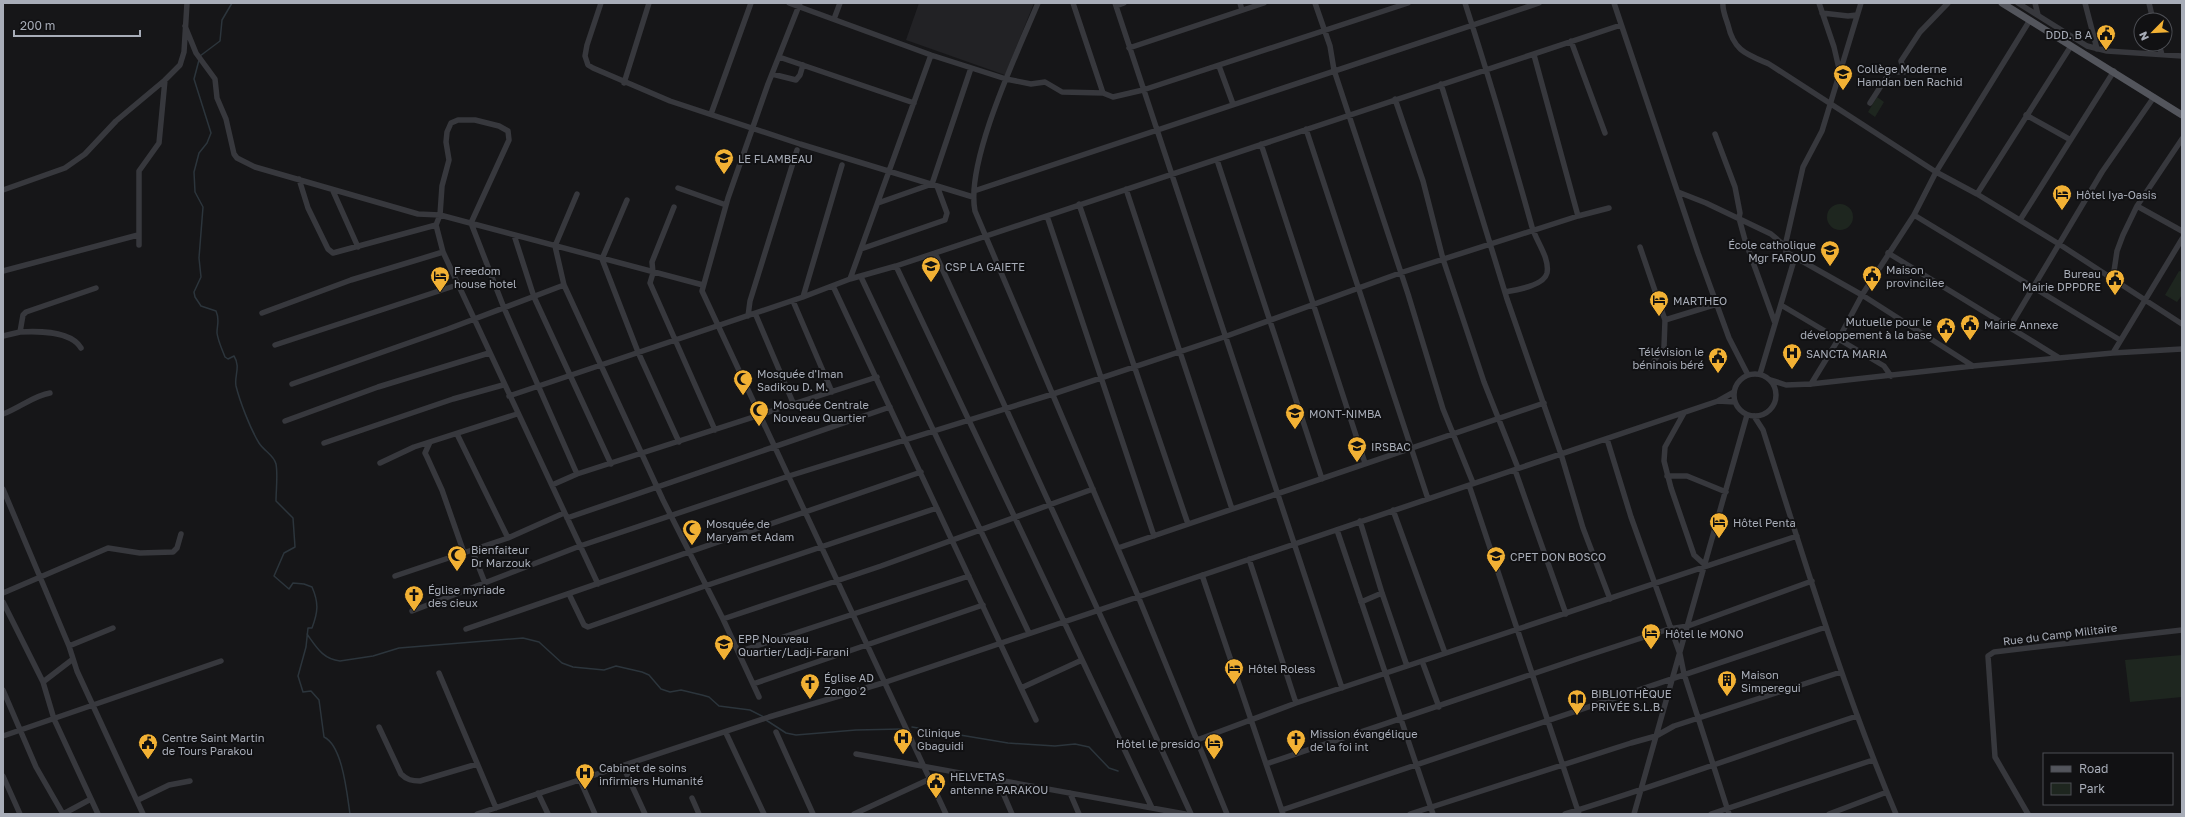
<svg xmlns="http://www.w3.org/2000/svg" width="2185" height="817" font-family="'Golos Text',sans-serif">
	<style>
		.built { fill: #222225 }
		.green { fill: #1e261f }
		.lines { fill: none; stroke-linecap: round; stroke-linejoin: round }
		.stream { stroke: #2c353c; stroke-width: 1.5 }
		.minor { stroke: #37383d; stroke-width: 5.5 }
		.major { stroke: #53555c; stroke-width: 7 }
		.labels { text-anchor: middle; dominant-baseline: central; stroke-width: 4; stroke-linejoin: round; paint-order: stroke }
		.poi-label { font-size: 11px; fill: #a8adb8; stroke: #111113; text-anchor: start }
		.street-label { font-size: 11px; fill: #a8adb8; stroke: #111113 }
	</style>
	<rect width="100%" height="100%" fill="#161618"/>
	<path class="built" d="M919 3H1034L1005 75 906 40Z"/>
	<path class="green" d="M1877 97 1884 102 1875 117 1868 112Z
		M1827 217a13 13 0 1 1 26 0a13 13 0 1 1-26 0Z
		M2179 271 2182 272V295L2177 302 2165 295Z
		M2182 655V697L2130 702 2125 660Z"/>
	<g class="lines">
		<path class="stream" d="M200 56 220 41 222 20 232 3
			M199 60 194 79 211 133 207 143 199 153 194 172 195 192 203 207 199 258 201 277 194 292 195 297 201 306 216 311C220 320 217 324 217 333 218 341 222 349 225 357L228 359 234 356C241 367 234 376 236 386 240 402 250 428 259 443 264 451 274 455 276 464 278 475 276 490 276 501L293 518 295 547 284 553 274 576 289 589 293 583 304 584 312 587C319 603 318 612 312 628H308L306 647 298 676 303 692 311 691 319 700 324 737C343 746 347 795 350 814
			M307 634C317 648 323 659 340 661L373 656 399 648 523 638 539 642 562 663 573 667 604 670 616 666 642 672 649 675 661 689 670 692 681 690 702 695 709 697 719 706 750 710 764 717
			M766 720 786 733 796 735 856 730 902 729
			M912 727 1008 743 1055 746 1075 744 1089 747 1109 768 1118 771"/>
		<path class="minor" d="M601 3 587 45 585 56 588 65 593 68 670 101 800 144 973 197
			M789 3 931 55 1006 79 1031 84 1045 82 1062 92 1103 93 1113 97 1143 90 1408 3
			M800 3 768 84 728 198 702 291 946 814
			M1038 3C1018 51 965 162 975 211L1138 596 1227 814
			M1073 3 1103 93
			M1115 3 1342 688
			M1240 3 1242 10
			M1315 3 1330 46 1334 70 1408 294 1443 409 1473 483
			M1465 3C1489 77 1511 152 1532 227 1536 241 1550 258 1547 273 1544 286 1516 290 1505 292
			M1614 3 1698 253 1729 338 1748 375
			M1723 3C1722 10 1726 18 1728 25 1734 51 1746 54 1769 64L1936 172 1977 194 2059 244 2182 324
			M1819 3 1834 47 1840 73
			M2018 3 2087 46 2107 51 2182 56
			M2035 3 2038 15
			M2085 3 2097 49
			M2149 3 2153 20
			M1116 6 1124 3
			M1822 13 1848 16 1857 15
			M834 19 840 3
			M185 26 196 53 215 79 217 98 226 119 234 154 237 158 255 167 418 214 440 215 703 285
			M1571 41 1605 133
			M2159 44 2162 55
			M1129 48 1264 3
			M1534 55 1578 216
			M779 57 914 103
			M1219 66 1233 104
			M772 74 796 80 800 75 803 65
			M624 83 649 3
			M1441 84 1507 299 1561 454 1583 528 1610 599
			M1395 99 1423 181 1443 259 1484 382 1518 468
			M1870 103 1890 72H1904L1901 61 1903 58 1920 32 1948 3
			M711 114 751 3
			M2026 115 2069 139
			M1306 129 1428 499
			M1715 134 1735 187 1740 213 1739 218 1745 240 1775 323
			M1261 144 1365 463
			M1217 160 1322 479
			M299 179 308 208 328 249 333 253 436 225
			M678 188 726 205
			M1126 189 1232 509
			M3 190 65 168 85 154 116 121 165 80
			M333 191 358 247
			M974 191 1539 3
			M1678 192 1706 203 1771 234 1785 246 1786 252 1862 295 1973 366
			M577 194 555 246 564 285 663 500 723 619 759 697
			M1977 194 2071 46
			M627 200 602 259 638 352 679 442
			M878 203 932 184 971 68
			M1079 204 1188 524
			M2137 206 2182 231
			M674 207 652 262 653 273 650 283 715 430
			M1914 215 2120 340
			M1047 216 1154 536
			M2020 220 2114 71
			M514 235 534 297 611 464
			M139 245V171L159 143 165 80 180 65 184 52 187 3
			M1785 246 1803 167 1822 131 1861 3
			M1640 247 1665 320 1664 347 1649 368
			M861 249 945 220 947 213 937 186
			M935 253 1191 814
			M1888 253 2058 357
			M896 266 1152 808
			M3 271 138 235
			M861 277 1029 633
			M2113 278 2117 251 2123 235 2137 206 2182 139
			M850 279 931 55
			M833 286 1036 720
			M803 297 842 165
			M793 301 832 392
			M1781 305 1884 366 1891 376
			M262 313 351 280 443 252
			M755 313 794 405
			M748 316 750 301 797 150
			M1665 320 1717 304
			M2009 328 2102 172 2154 97
			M20 332C37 331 71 331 81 348
			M3 336 20 332 23 315 26 312 96 288
			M275 345 457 285
			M2113 353 2182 349
			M1734 395a21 21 0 1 1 42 0a21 21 0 1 1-42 0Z
			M1760 374 1795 257
			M1771 380 1786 385 1811 384 1973 366 2113 353 2182 239
			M292 384 448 329 564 285
			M1811 384 1838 340 1862 295 1914 215 1936 172 2030 20
			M1734 392 1718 401 1735 402
			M509 396 803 297 850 279 896 266 1621 25
			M1684 413 1665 447 1664 461 1671 488 1694 555 1705 565
			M3 414C19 408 35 395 50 393
			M1754 416 1763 430C1804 559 1843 689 1896 814
			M285 421 378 387 489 353
			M457 434 508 538
			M1607 439 1631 517 1680 654 1684 674 1729 814
			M430 442 425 453 427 457 442 490 464 553
			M324 443 453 399 503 385
			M380 463 414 447 517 414
			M1515 470 1566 614
			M577 474 504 308 471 223 509 140 508 131 499 126 475 120H458L451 123 447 132 446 142 449 160 442 186 440 215 436 225 443 252 598 584
			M1667 476H1687L1726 492
			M552 485 577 474 877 377
			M1469 485 1579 814
			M3 489 69 646 77 671 143 814
			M1393 510 1445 653
			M567 518 890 407
			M1360 521 1382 593 1407 666
			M1337 530 1433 814
			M1118 548 1544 403
			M472 550 485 583
			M1249 559 1296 703
			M1202 575 1283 814
			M395 576 508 538 564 513
			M3 593 108 548 140 553 173 552 177 548 181 534
			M569 594 584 625 588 627 705 586 937 508
			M3 602 43 682
			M1361 602 1382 593
			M412 611 580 546 789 476 1053 394 1224 337 1400 273 1578 216 1609 208
			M723 619 881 566 1093 489
			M466 629 921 472
			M69 646 113 628
			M738 652 969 576
			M73 659 43 682 54 719 98 814
			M1422 661 1439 707
			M439 673 496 808
			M753 684 983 605
			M1021 688 1082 660
			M3 690 36 767 63 814
			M379 727 401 774C407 780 412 781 420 781L477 764
			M776 732 813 814
			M726 733 764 814
			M3 736 221 661
			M1197 740 1296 703 1797 536
			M856 754 1185 814
			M1266 764 1580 658 1669 629 1688 626 1812 581
			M623 766 645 814
			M3 776 20 814
			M997 779 1012 814
			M580 780 595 814
			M538 793 548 814
			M1070 793 1079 814
			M692 798 699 814
			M138 800 169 785 190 781
			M1282 810 1826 627
			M63 814 91 799
			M477 814 769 717 886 682 1718 401
			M854 814 930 779
			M1410 814 1631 743 1656 736 1674 726 1841 672
			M1565 814C1663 784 1760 748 1857 716
			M1634 814 1747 415
			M1711 814 1873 760
			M1829 814 1887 792
			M2028 814 1995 757 1988 656 1994 652 2182 630"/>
		<path class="major" d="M2002 3 2182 115"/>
	</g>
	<defs>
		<g id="civic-pin" transform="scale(1)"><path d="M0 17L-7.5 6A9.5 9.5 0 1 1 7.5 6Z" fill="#f2b134" stroke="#111113"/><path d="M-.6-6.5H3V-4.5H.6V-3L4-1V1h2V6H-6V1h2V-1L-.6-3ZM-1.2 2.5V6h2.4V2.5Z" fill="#111"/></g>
		<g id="university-pin" transform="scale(1)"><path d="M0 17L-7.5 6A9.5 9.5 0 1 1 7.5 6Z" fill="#f2b134" stroke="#111113"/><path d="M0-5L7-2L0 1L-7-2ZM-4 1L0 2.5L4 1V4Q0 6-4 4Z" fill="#111"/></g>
		<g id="school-pin" transform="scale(1)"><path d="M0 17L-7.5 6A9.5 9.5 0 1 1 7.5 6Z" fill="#f2b134" stroke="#111113"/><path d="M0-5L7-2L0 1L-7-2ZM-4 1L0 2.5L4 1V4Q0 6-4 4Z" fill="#111"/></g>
		<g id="hotel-pin" transform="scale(1)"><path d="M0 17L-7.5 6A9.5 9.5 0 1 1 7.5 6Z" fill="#f2b134" stroke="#111113"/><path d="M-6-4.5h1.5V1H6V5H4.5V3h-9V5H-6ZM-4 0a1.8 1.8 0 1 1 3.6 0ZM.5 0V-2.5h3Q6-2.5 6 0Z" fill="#111"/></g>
		<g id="hospital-pin" transform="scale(1)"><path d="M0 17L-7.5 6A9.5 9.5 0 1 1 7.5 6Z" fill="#f2b134" stroke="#111113"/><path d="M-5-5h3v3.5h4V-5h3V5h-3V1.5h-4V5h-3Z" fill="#111"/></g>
		<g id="mosque-pin" transform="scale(1)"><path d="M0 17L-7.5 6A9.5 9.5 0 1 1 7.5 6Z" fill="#f2b134" stroke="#111113"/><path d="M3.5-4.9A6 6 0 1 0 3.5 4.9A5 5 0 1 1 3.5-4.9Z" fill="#111"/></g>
		<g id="church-pin" transform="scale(1)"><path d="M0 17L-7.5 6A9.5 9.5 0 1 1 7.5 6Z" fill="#f2b134" stroke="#111113"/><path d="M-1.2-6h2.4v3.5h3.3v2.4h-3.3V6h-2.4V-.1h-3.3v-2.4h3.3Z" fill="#111"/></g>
		<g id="building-pin" transform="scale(1)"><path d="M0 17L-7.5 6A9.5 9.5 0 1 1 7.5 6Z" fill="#f2b134" stroke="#111113"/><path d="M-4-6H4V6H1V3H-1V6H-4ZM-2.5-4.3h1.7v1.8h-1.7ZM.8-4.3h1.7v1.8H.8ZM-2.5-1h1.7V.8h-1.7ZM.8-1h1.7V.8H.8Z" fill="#111"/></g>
		<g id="library-pin" transform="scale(1)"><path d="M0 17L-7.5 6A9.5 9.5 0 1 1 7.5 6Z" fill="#f2b134" stroke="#111113"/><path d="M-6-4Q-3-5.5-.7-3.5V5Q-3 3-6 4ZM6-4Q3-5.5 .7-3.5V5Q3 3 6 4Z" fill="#111"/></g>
	</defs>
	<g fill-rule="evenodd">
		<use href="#civic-pin" x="2106" y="34"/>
		<use href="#university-pin" x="1843" y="74"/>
		<use href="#school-pin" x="724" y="158"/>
		<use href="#hotel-pin" x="2062" y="194"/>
		<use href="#school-pin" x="1830" y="250"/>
		<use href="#school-pin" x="931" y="266"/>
		<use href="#civic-pin" x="1872" y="275"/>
		<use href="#hotel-pin" x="440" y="276"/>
		<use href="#civic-pin" x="2115" y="279"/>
		<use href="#hotel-pin" x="1659" y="300"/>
		<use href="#civic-pin" x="1970" y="324"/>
		<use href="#civic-pin" x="1946" y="327"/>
		<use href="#hospital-pin" x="1792" y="353"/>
		<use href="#civic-pin" x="1718" y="357"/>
		<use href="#mosque-pin" x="743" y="379"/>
		<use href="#mosque-pin" x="759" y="410"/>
		<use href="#school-pin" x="1295" y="413"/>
		<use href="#school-pin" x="1357" y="446"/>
		<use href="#hotel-pin" x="1719" y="522"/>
		<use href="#mosque-pin" x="692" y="529"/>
		<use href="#mosque-pin" x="457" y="555"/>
		<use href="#school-pin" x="1496" y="556"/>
		<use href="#church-pin" x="414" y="595"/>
		<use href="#hotel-pin" x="1651" y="633"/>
		<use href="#school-pin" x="724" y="644"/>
		<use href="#hotel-pin" x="1234" y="668"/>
		<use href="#building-pin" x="1727" y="680"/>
		<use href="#church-pin" x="810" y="683"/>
		<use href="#library-pin" x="1577" y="699"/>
		<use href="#hospital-pin" x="903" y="738"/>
		<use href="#church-pin" x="1296" y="739"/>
		<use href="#civic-pin" x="148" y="743"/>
		<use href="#hotel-pin" x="1214" y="743"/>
		<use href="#hospital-pin" x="585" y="773"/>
		<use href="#civic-pin" x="936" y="782"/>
	</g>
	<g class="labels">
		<g class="poi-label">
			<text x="2092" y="34" text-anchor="end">DDD. B A</text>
			<text x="1857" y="68">Collège Moderne<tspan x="1857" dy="13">Hamdan ben Rachid</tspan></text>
			<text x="738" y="158">LE FLAMBEAU</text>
			<text x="2076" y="194">Hôtel Iya-Oasis</text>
			<text x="1816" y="244" text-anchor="end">École catholique<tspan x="1816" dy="13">Mgr FAROUD</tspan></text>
			<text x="945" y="266">CSP LA GAIETE</text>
			<text x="1886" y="269">Maison<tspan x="1886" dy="13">provincilee</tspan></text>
			<text x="454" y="270">Freedom<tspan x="454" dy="13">house hotel</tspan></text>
			<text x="2101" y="273" text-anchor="end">Bureau<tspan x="2101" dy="13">Mairie DPPDRE</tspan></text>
			<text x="1673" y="300">MARTHEO</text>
			<text x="1932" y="321" text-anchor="end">Mutuelle pour le<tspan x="1932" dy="13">développement à la base</tspan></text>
			<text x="1984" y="324">Mairie Annexe</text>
			<text x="1704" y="351" text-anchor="end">Télévision le<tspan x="1704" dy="13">béninois béré</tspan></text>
			<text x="1806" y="353">SANCTA MARIA</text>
			<text x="757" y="373">Mosquée d'Iman<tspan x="757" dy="13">Sadikou D. M.</tspan></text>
			<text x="773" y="404">Mosquée Centrale<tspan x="773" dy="13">Nouveau Quartier</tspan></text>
			<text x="1309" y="413">MONT-NIMBA</text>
			<text x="1371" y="446">IRSBAC</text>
			<text x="1733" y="522">Hôtel Penta</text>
			<text x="706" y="523">Mosquée de<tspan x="706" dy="13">Maryam et Adam</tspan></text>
			<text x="471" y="549">Bienfaiteur<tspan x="471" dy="13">Dr Marzouk</tspan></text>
			<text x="1510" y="556">CPET DON BOSCO</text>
			<text x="428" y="589">Église myriade<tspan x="428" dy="13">des cieux</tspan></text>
			<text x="1665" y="633">Hôtel le MONO</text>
			<text x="738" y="638">EPP Nouveau<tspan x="738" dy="13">Quartier/Ladji-Farani</tspan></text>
			<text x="1248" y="668">Hôtel Roless</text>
			<text x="1741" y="674">Maison<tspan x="1741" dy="13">Simperegui</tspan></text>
			<text x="824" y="677">Église AD<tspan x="824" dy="13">Zongo 2</tspan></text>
			<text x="1591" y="693">BIBLIOTHÈQUE<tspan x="1591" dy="13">PRIVÉE S.L.B.</tspan></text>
			<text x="917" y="732">Clinique<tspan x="917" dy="13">Gbaguidi</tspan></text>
			<text x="1310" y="733">Mission évangélique<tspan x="1310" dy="13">de la foi int</tspan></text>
			<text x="162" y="737">Centre Saint Martin<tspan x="162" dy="13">de Tours Parakou</tspan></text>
			<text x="1200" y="743" text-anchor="end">Hôtel le presido</text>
			<text x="599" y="767">Cabinet de soins<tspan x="599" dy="13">infirmiers Humanité</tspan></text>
			<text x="950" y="776">HELVETAS<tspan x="950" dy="13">antenne PARAKOU</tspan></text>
		</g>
		<g class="street-label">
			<text transform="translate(2060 634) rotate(-7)">Rue du Camp Militaire</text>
		</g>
	</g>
	<rect width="2185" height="817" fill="none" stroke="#a8adb8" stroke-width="8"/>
	<rect x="2043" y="753" width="130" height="52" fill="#111113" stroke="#4d4f55"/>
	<rect x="2051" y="766" width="20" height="6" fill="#53555c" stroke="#4d4f55"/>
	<text x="2079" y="773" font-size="12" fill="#a8adb8">Road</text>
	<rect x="2051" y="783" width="20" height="12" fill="#1e261f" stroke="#4d4f55"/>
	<text x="2079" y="793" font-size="12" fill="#a8adb8">Park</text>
	<g transform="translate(2153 32) rotate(246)"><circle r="19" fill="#111113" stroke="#4d4f55"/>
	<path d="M0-3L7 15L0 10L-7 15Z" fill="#f2b134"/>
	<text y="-6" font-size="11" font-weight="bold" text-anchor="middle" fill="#a8adb8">N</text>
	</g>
	<path d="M14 30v6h126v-6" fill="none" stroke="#a8adb8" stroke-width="2"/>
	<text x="20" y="30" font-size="12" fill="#a8adb8" stroke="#111113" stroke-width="3" paint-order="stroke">200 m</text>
</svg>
